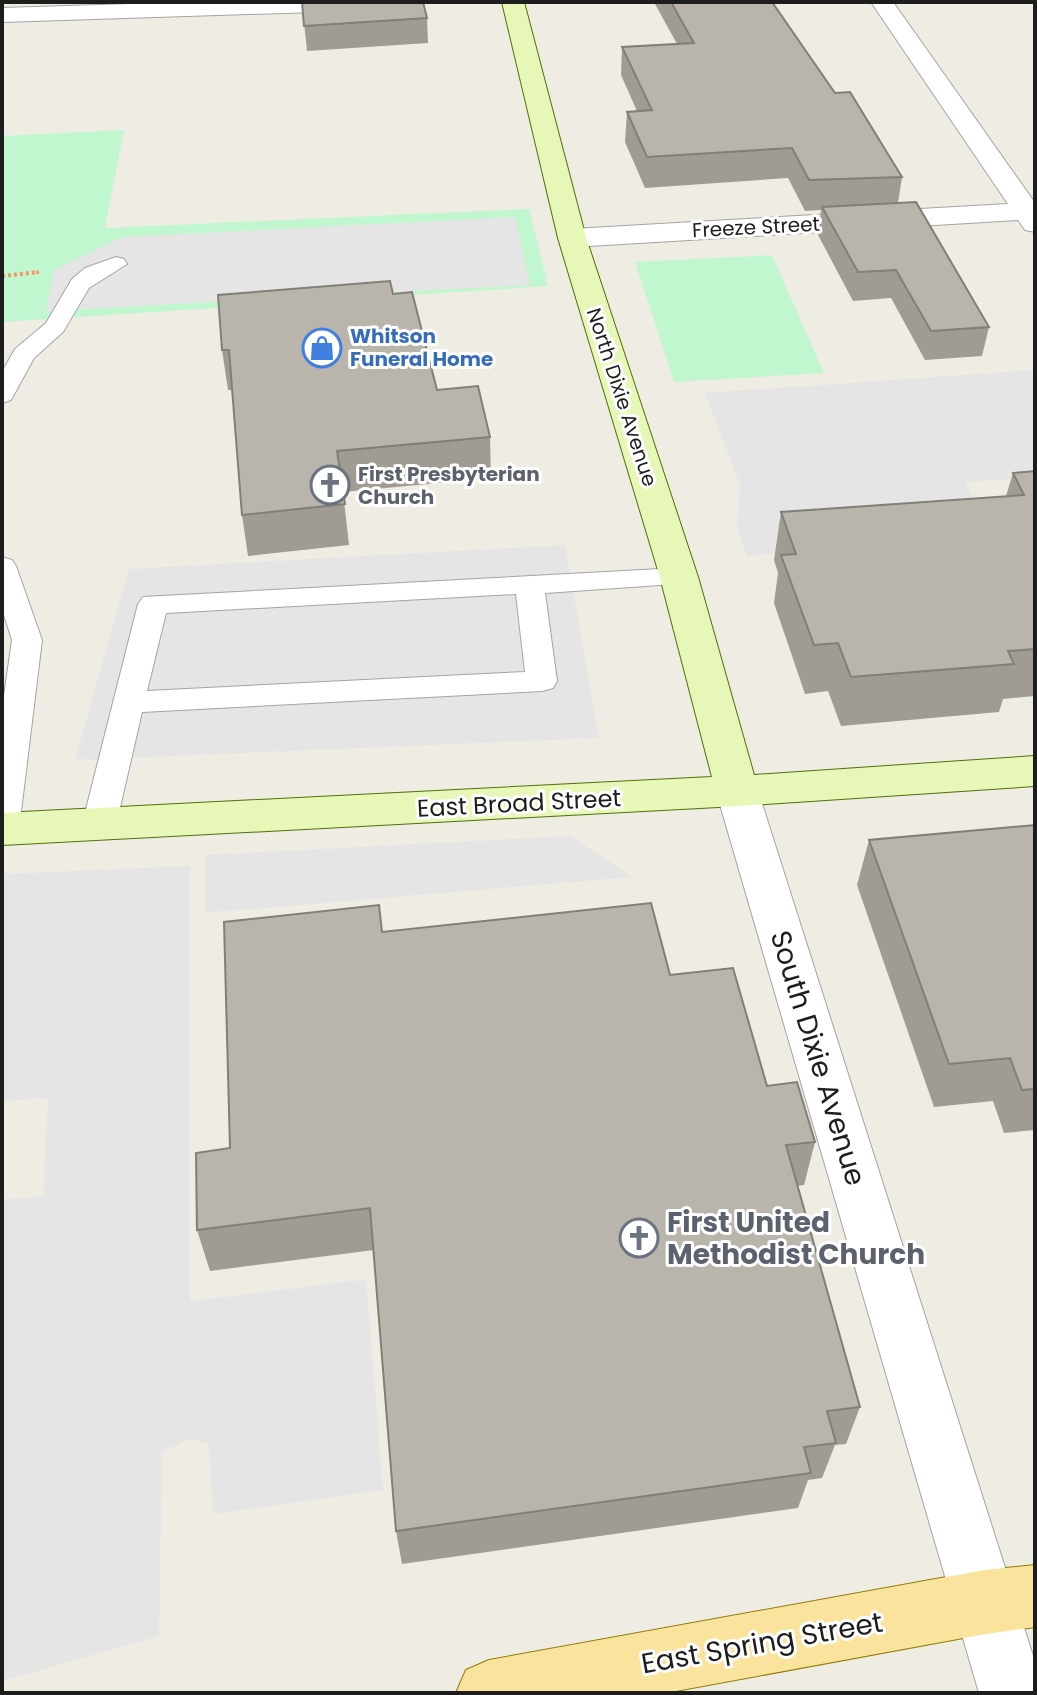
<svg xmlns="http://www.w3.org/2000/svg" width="1037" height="1695" font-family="Poppins,sans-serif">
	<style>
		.park { fill: #c0f7cf }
		.parking { fill: #e5e5e5 }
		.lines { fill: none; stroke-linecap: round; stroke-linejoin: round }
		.lane-casing { stroke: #a4a4a4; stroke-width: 2 }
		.street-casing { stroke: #a4a4a4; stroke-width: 2 }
		.secondary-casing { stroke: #507008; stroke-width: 2 }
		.primary-casing { stroke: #917e04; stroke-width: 2 }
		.path-far1 { stroke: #f5956c; stroke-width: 3; stroke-dasharray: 2 2; stroke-linecap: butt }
		.path { stroke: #f5956c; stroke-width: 4; stroke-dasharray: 3 3; stroke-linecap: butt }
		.lane { fill: #fff; fill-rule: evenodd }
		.street { fill: #fff; fill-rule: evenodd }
		.secondary { fill: #e7f7b7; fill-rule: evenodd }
		.primary { fill: #f9e39d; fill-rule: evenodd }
		.wall { fill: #a09c94 }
		.building { fill: #bab5ac; stroke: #827f78; stroke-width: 2 }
		.labels { text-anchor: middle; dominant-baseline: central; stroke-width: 6; stroke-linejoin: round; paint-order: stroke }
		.far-street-label { font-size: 20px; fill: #1d1d1d; stroke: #fff }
		.far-shop-label { font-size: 20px; font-weight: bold; fill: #366cbe; stroke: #fff; text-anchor: start }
		.far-worship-label { font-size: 20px; font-weight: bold; fill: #5b616d; stroke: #fff; text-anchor: start }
		.street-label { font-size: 24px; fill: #1d1d1d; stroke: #fff }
		.near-street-label { font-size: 28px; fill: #1d1d1d; stroke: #fff }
		.near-worship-label { font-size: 28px; font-weight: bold; fill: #5b616d; stroke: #fff; text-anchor: start }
	</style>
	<rect width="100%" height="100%" fill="#eeece3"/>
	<path class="park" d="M124 130 105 228 529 209 548 286 2 322V136Z
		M772 255 824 373 674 382 635 262Z"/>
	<path class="parking" d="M515 217 530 285 46 311 54 270 122 237Z
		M1035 370V477L965 482 994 537 747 556 737 528 740 485 705 393Z
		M565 545 599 738 75 760 129 569Z
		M570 836 633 877 205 913V855Z
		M190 866V1301L366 1279 383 1490 213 1514 209 1444 192 1438 162 1452 159 1636 2 1681V1200L43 1196 48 1098 2 1101V874Z"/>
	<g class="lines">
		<g class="lane-casing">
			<path id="lane" d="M116 257 124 259 127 264 89 288 63 332 34 358 11 400 2 403V372L15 349 46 323 72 279 85 268Z
				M2 557 12 560 16 566 42 640 19 828 14 837 2 840V710L12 640 2 609Z
				M679 568 689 571 693 577 689 583 545 593 557 681 553 688 542 691 142 712 116 825 111 834 99 837 87 834 82 825 138 604 143 597ZM516 594 525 672 147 691 166 613Z"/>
		</g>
		<g class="street-casing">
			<path id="street" d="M194 2H418L415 7 407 9 2 22V8Z
				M871 2H893L1035 203V232L1025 230 1018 220 572 247 562 244 558 238 562 232 572 229 1008 204Z
				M737 776 752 780 758 791 1035 1662V1693H979L716 791 722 780Z"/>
		</g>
		<g class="secondary-casing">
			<path id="secondary" d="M502 2H524L586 238 698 577 754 775 1035 756V786L737 806 2 845V813L712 777 660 577 558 238Z"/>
		</g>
		<g class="primary-casing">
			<path id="primary" d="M1035 1565V1627L985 1634 665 1693H456L466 1670 489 1660 985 1570Z"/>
		</g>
		<path class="path-far1" d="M32 273 39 272"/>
		<path class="path" d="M2 276 39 272"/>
		<use href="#lane" class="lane"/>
		<use href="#street" class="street"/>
		<use href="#secondary" class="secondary"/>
		<use href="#primary" class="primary"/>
	</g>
	<path class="wall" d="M302 2 427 18 428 43 307 51Z
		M655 2H772L835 93 902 177 898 203 989 327 982 356 925 360 891 298 853 301 818 235 821 210 805 211 788 178 645 188 625 142 627 112 637 111 621 75 622 47 677 44 655 4Z
		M393 294 437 390 490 437 491 478 343 492 349 545 248 556 242 515 232 390H228L222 350Z
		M1035 471V696L1003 699 999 712 841 726 828 691 805 694 774 603 778 573 774 560 781 512 1006 496 1013 473Z
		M1035 825V1130L1004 1133 993 1101 934 1107 857 885 869 840Z
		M382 932 670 975 815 1142 804 1185 797 1186 860 1407 846 1444 835 1445 822 1478 808 1480 798 1508 402 1564 396 1531 374 1250 210 1271 197 1230 230 1148Z"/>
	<path class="building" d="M302 2H423L427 18 304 26Z
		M671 2H772L835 93 850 92 902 177 809 180 792 148 647 157 627 112 652 110 622 47 694 43Z
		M916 202 989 327 931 331 896 270 858 272 822 207Z
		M390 281 393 294 412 292 437 390 478 386 490 437 337 451 345 504 242 515 229 350H222L218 295Z
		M1035 471V649L1008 651 1014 664 851 677 838 643 814 645 781 555 796 554 781 512 1024 495 1013 473Z
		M1035 825V1089L1022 1090 1010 1058 949 1064 869 840Z
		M651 903 670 975 733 968 767 1086 797 1082 815 1142 786 1145 860 1407 827 1411 836 1443 804 1447 811 1473 396 1531 370 1208 197 1230 196 1153 230 1148 224 922 379 905 382 932Z"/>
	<defs>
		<g id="shop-ring" transform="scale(2)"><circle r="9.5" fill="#fff" stroke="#3f7fe0" stroke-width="1.5"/><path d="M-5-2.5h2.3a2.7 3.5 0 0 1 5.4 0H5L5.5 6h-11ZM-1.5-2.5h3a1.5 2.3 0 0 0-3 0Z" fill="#3f7fe0"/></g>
		<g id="church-ring" transform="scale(2)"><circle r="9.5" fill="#fff" stroke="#6b7280" stroke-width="1.5"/><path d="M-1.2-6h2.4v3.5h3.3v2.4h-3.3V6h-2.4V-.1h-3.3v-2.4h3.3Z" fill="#6b7280"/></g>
	</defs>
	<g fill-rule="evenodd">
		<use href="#shop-ring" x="322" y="348"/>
		<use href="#church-ring" x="330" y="485"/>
		<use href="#church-ring" x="639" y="1238"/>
	</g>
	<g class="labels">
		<g class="far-street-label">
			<text transform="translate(756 227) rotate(-3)">Freeze Street</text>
			<text transform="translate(622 397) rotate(72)">North Dixie Avenue</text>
		</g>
		<g class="far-shop-label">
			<text x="350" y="336">Whitson<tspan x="350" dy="23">Funeral Home</tspan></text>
		</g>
		<g class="far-worship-label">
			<text x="358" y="474">First Presbyterian<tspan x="358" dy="23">Church</tspan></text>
		</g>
		<g class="street-label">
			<text transform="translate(519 803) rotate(-3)">East Broad Street</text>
		</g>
		<g class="near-street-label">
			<text transform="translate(818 1058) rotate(73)">South Dixie Avenue</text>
			<text transform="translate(762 1643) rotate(-10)">East Spring Street</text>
		</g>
		<g class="near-worship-label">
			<text x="667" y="1222">First United<tspan x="667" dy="32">Methodist Church</tspan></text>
		</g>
	</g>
	<rect width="1037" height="1695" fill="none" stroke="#1d1d1d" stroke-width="8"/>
</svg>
